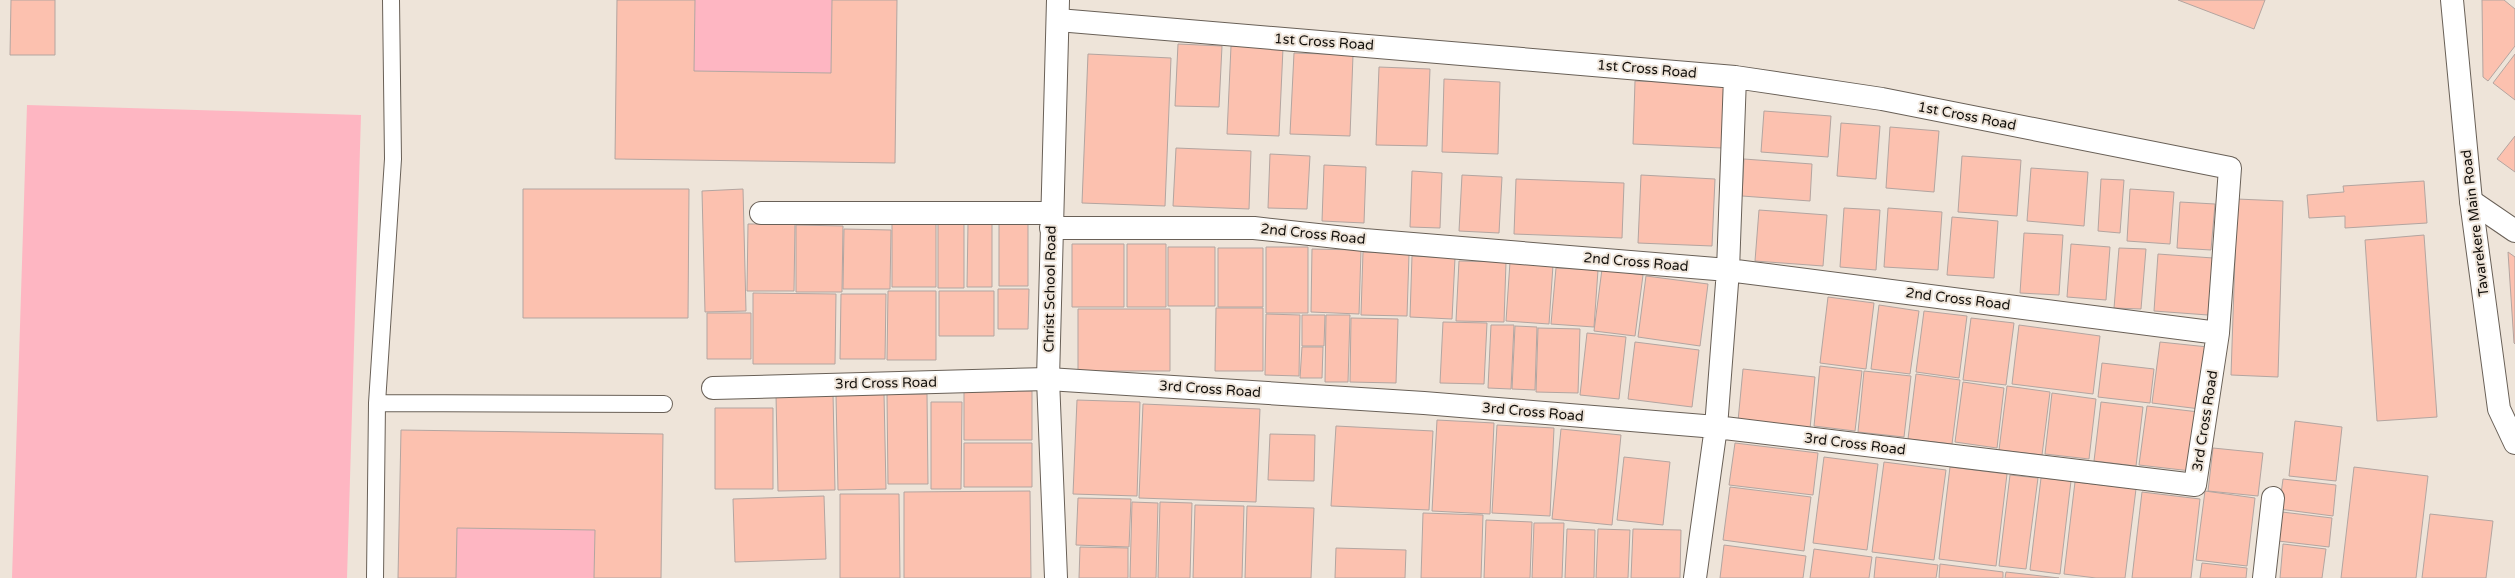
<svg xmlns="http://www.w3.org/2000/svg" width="2515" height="578" font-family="'Varela Round',sans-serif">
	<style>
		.green { fill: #feb6c2 }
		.building { fill: #fcc1af; stroke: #b3a5a0 }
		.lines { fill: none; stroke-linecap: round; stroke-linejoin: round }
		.lane-casing { stroke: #696057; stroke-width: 18 }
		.street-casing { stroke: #696057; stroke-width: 24 }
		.secondary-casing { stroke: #696057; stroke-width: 24 }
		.lane { stroke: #fff; stroke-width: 16 }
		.street { stroke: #fff; stroke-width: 22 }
		.secondary { stroke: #fff; stroke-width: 22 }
		.labels { text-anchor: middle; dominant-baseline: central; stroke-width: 4; stroke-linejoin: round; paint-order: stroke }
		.street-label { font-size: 14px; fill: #13100c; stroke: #eee4d9 }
	</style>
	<rect width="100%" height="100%" fill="#eee4d9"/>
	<path class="green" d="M695 0H832L831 73 694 71Z
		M27 105 361 115 347 578H12Z
		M457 528 595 530 594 578H456Z"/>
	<path class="building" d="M11 0H55V55H10Z
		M617 0H695L694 71 831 73 832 0H897L895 163 615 159Z
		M2178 0H2265L2254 29Z
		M2482 0H2504L2515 9V46L2488 81 2483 77Z
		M1178 44 1222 46 1219 107 1175 106Z
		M1231 46 1283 48 1279 136 1227 134Z
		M1294 53 1353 55 1350 136 1290 134Z
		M1088 54 1171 58 1165 206 1082 203Z
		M2515 54V100L2493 83Z
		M1379 67 1430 69 1427 146 1376 145Z
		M1444 79 1500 82 1498 154 1442 152Z
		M1635 81 1724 84 1722 148 1633 144Z
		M1764 111 1831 116 1828 157 1761 152Z
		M1841 123 1880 126 1876 179 1837 176Z
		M1890 127 1939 131 1934 192 1886 188Z
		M2515 136V172L2497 159Z
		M1176 148 1251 151 1249 209 1173 206Z
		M1270 154 1310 156 1307 209 1268 208Z
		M1962 156 2021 160 2017 216 1958 212Z
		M1744 159 1812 164 1810 201 1742 196Z
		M1324 165 1366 167 1364 223 1322 221Z
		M2031 168 2088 172 2084 226 2027 221Z
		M1412 171 1442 173 1440 228 1410 227Z
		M1462 175 1502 177 1499 233 1459 231Z
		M1641 175 1715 179 1712 246 1638 243Z
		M1516 179 1624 183 1622 238 1514 234Z
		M2101 179 2124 180 2120 233 2098 231Z
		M2424 181 2427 223 2345 228V216L2309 218 2307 195 2344 192 2343 186Z
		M523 189H689L688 318H523Z
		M743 189 746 311 705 312 702 191Z
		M2130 189 2174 192 2170 244 2127 241Z
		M2237 199 2283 201 2278 377 2231 375Z
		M2180 202 2215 204 2211 250 2177 248Z
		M1844 208 1880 210 1876 270 1840 267Z
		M1888 208 1942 212 1938 270 1884 267Z
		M1759 210 1827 215 1823 266 1755 261Z
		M1952 217 1998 221 1994 278 1947 275Z
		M892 223H936V287H892Z
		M938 223H964V288H938Z
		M968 223H992V287H967Z
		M999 223H1028V286H999Z
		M748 224H795L794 291H747Z
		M796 225 843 226 842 292H796Z
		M844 229 891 230 890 289H843Z
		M2024 233 2063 235 2059 295 2020 293Z
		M2424 235 2437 417 2377 421 2365 240Z
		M1072 244H1124V307H1072Z
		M1127 244H1166V307H1127Z
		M2071 244 2110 247 2106 300 2067 297Z
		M1168 247H1215V306H1168Z
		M1266 247H1308V313H1266Z
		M1218 248H1263V307H1218Z
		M2119 248 2146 249 2141 309 2114 308Z
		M1312 249 1361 250 1359 314 1311 312Z
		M1363 252 1409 254 1407 316 1361 315Z
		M2508 252 2515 257V344L2514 343Z
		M2158 254 2213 258 2208 315 2154 311Z
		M1412 256 1455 258 1452 319 1410 317Z
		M1459 261 1506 262 1504 322 1456 321Z
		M1510 262 1553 265 1549 324 1506 321Z
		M1556 268 1598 270 1594 327 1551 324Z
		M1602 269 1643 275 1635 336 1594 331Z
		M1646 276 1708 284 1700 346 1638 337Z
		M998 289H1029L1028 329H998Z
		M888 291H936V360H887Z
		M939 291H994V336H939Z
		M753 293 836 294 835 364H753Z
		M841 294H886L885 359H840Z
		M1828 297 1874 303 1866 369 1820 363Z
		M1879 305 1919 311 1910 374 1871 369Z
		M1216 308H1263V371H1215Z
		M1078 309H1170V371H1078Z
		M1924 311 1967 316 1959 378 1916 372Z
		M707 313H751V359H707Z
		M1266 314 1300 315 1299 376 1265 375Z
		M1302 315H1325L1324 346H1302Z
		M1326 315H1350L1348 382H1325Z
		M1351 318 1398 319 1396 383 1350 382Z
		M1971 318 2014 323 2006 385 1963 380Z
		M1443 322 1487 323 1484 384 1440 383Z
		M1491 325H1514L1511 389 1488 388Z
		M2019 325 2100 336 2093 394 2012 384Z
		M1515 326 1537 327 1535 390 1512 389Z
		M1538 328 1580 329 1578 393 1536 392Z
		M1587 333 1626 337 1619 399 1580 395Z
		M1635 342 1699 350 1692 407 1628 399Z
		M2160 342 2208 347 2200 409 2152 403Z
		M1302 347H1323L1322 378H1300Z
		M2102 363 2154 369 2150 403 2098 397Z
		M1820 366 1862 371 1855 431 1814 426Z
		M1743 369 1815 377 1810 429 1738 421Z
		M1864 371 1911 376 1904 437 1858 432Z
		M1916 374 1960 380 1952 444 1908 439Z
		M1963 382 2004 388 1997 448 1955 442Z
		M2007 386 2050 392 2042 455 1999 450Z
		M964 390 1032 391V440H964Z
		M833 393 835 490 778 491 776 395Z
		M884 393 886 489 838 490 836 395Z
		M2052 393 2096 399 2089 459 2045 454Z
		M887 394H927L928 484H888Z
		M1077 400 1140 402 1137 496 1073 494Z
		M931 402H962L961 489H931Z
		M2101 402 2143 407 2136 466 2094 461Z
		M1143 404 1260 409 1256 502 1139 498Z
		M2147 406 2199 412 2191 471 2139 465Z
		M715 408H773V489H715Z
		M1437 420 1494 423 1490 514 1432 511Z
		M2295 421 2342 427 2336 481 2289 476Z
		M1497 425 1554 428 1550 516 1492 513Z
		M1336 426 1433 431 1429 510 1331 506Z
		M1561 429 1621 435 1612 525 1552 519Z
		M401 430 663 434 661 578H594L595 530 457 528 456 578H398Z
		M1270 434 1315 435 1314 481 1268 480Z
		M964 443H1032V487H964Z
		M1735 443 1818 453 1813 495 1729 485Z
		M2213 448 2263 453 2258 496 2208 491Z
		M1624 457 1670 462 1663 525 1617 520Z
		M1824 457 1878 464 1867 550 1813 543Z
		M1884 462 1946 470 1934 560 1872 552Z
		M1950 467 2007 474 1996 566 1939 559Z
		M2354 467 2428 476 2416 578H2341Z
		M2010 475 2038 478 2026 569 1999 566Z
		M2041 478 2071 481 2060 574 2030 570Z
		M2283 479 2336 485 2333 516 2279 509Z
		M2075 482 2136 489 2125 578H2096L2064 574Z
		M1730 487 1811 497 1804 551 1723 540Z
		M1030 491 1031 578H904V492Z
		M2205 491 2255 498 2247 566 2196 560Z
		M2142 492 2200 499 2191 578H2132Z
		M840 494H899L900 578H840Z
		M824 496 826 559 735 562 733 499Z
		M1078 498 1131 499 1129 547 1076 545Z
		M1132 502 1158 503 1156 578H1130Z
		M1160 502 1192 503 1190 578H1158Z
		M1195 505 1244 506 1242 578H1193Z
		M1247 506 1314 508 1311 578H1245Z
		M2282 512 2332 518 2329 547 2278 541Z
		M1423 513 1483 515 1481 578H1421Z
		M2430 514 2493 521 2486 578H2422Z
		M1486 520 1532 522 1530 578H1484Z
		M1534 523H1564L1562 578H1532Z
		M1567 529 1595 530 1594 578H1565Z
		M1598 529 1630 530 1628 578H1596Z
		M1633 529 1681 530 1680 578H1631Z
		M2283 544 2326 549 2322 578H2280Z
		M1724 545 1806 556 1803 578H1720Z
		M1080 547 1128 548V578H1079Z
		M1336 548 1406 550 1405 578H1335Z
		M1814 549 1872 557 1869 578H1810Z
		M1876 557 1938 565 1936 578H1874Z
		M2202 563 2247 568 2246 578H2200Z
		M1940 564 2003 572V578H1939Z
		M2006 572 2059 578H2005Z"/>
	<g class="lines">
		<g class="lane-casing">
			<path id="lane" d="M377 403 664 404
				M375 578 377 403 393 159 391 0"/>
		</g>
		<g class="street-casing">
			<path id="street" d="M2471 201 2515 231
				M761 213H1051
				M1051 228H1254L1364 240 1728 270 2218 333
				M713 388 1048 379 1424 403 1716 427 2195 485 2218 333 2230 168 1882 99 1735 77 1058 20
				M1695 578 1716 427 1728 270 1735 77
				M2264 578 2273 498"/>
		</g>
		<g class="secondary-casing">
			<path id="secondary" d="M2452 0 2471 201 2499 409 2515 443
				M1056 578 1048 379 1058 0"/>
		</g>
		<use href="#lane" class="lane"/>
		<use href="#street" class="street"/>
		<use href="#secondary" class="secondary"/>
	</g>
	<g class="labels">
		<g class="street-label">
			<text transform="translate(1324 42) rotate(4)">1st Cross Road</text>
			<text transform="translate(1647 69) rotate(5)">1st Cross Road</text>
			<text transform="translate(1967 116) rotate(11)">1st Cross Road</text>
			<text transform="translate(2475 223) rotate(-97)">Tavarekere Main Road</text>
			<text transform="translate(1313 234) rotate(6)">2nd Cross Road</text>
			<text transform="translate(1636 262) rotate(5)">2nd Cross Road</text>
			<text transform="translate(1050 289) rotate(-89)">Christ School Road</text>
			<text transform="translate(1958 299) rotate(7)">2nd Cross Road</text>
			<text transform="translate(886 383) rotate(-1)">3rd Cross Road</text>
			<text transform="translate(1210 389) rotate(4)">3rd Cross Road</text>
			<text transform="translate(1533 412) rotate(5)">3rd Cross Road</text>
			<text transform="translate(2205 421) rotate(-81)">3rd Cross Road</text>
			<text transform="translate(1855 444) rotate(7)">3rd Cross Road</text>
		</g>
	</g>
</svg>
